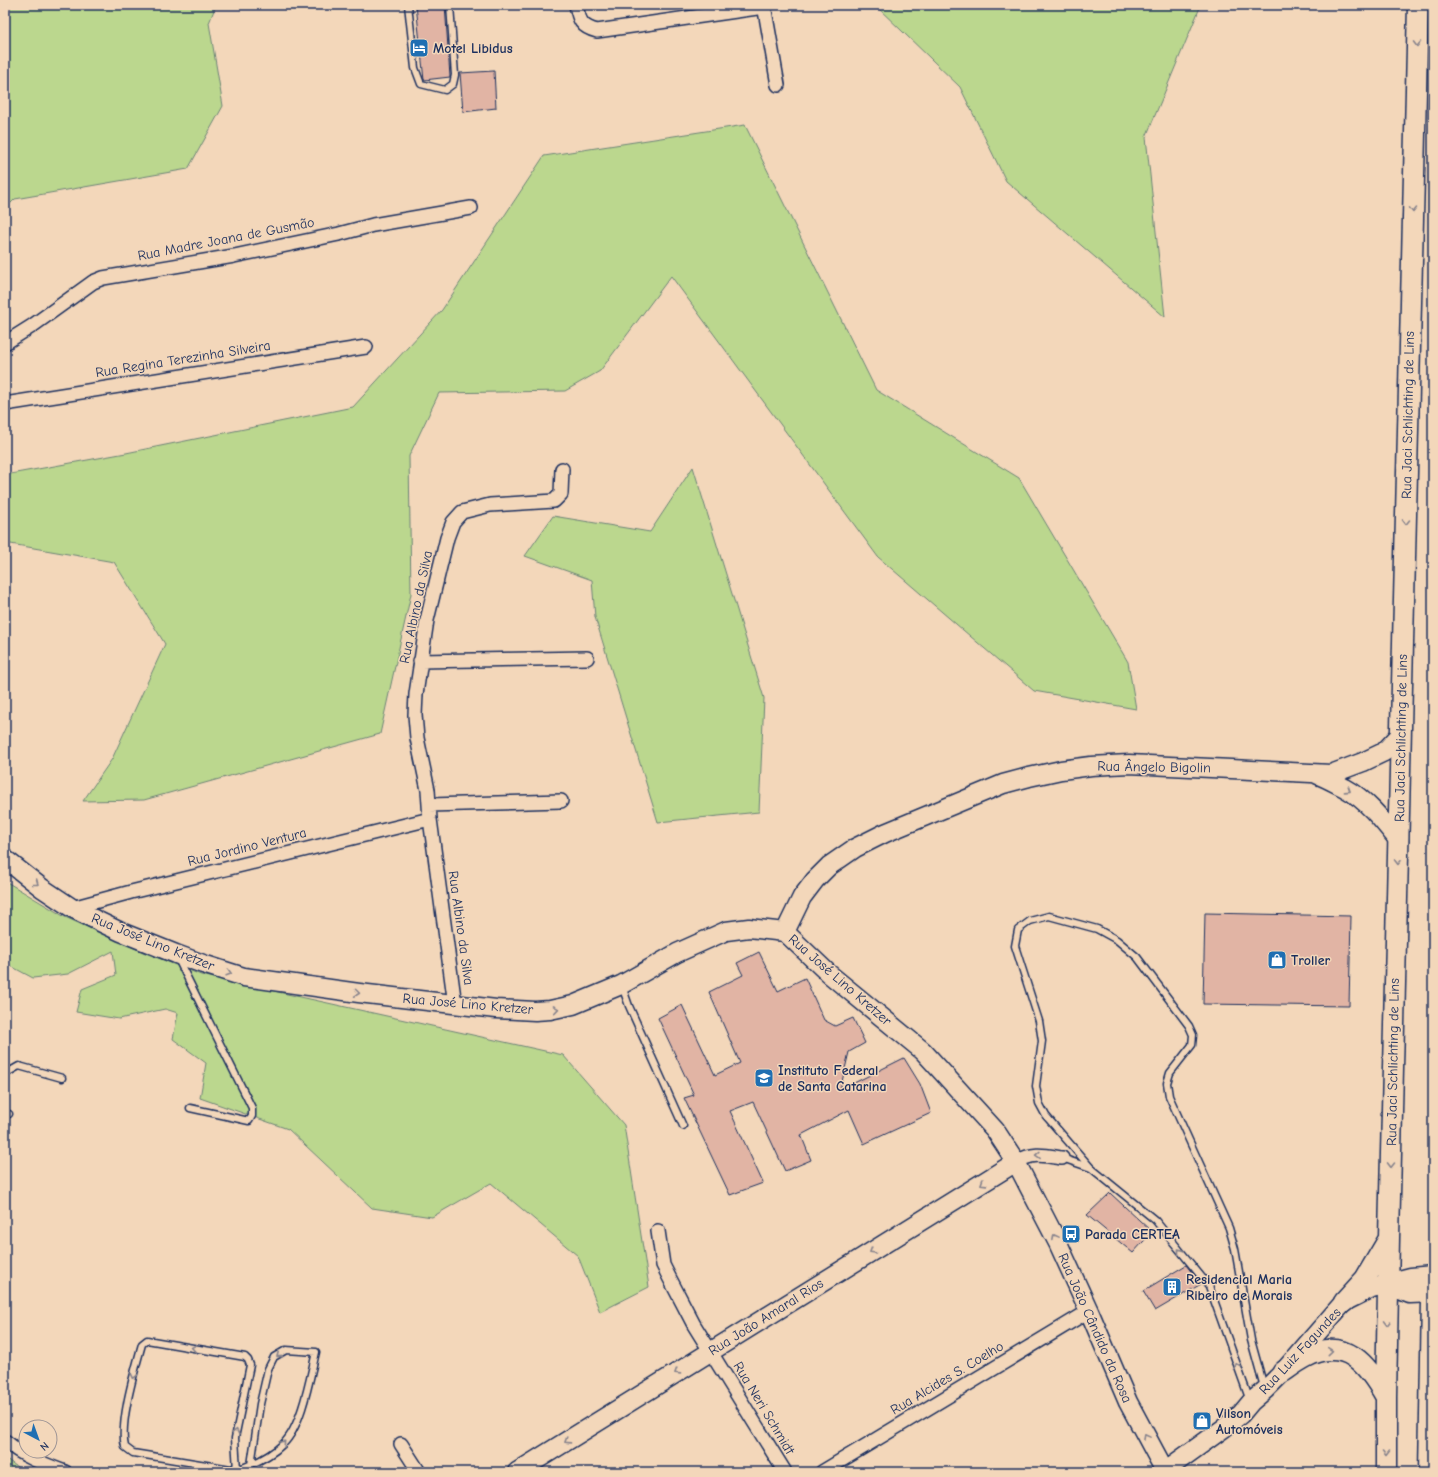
<svg xmlns="http://www.w3.org/2000/svg" width="1438" height="1477" font-family="'Comic Neue',sans-serif">
	<style>
		.green { fill: #bbd78e; stroke: #6b8376 }
		.building { fill: #e1b4a4; stroke: #1b2f5e }
		.lines { fill: none; stroke-linecap: round; stroke-linejoin: round }
		.lane-casing { stroke: #1b2f5e; stroke-width: 9 }
		.street-casing { stroke: #1b2f5e; stroke-width: 16 }
		.secondary-casing { stroke: #1b2f5e; stroke-width: 21 }
		.primary-casing { stroke: #1b2f5e; stroke-width: 23 }
		.highway-casing { stroke: #1b2f5e; stroke-width: 25 }
		.lane { stroke: #f3d7ba; stroke-width: 6 }
		.street { stroke: #f3d7ba; stroke-width: 13 }
		.secondary { stroke: #f3d7ba; stroke-width: 18 }
		.primary { stroke: #f3d7ba; stroke-width: 20 }
		.highway { stroke: #f3d7ba; stroke-width: 22 }
		.oneway { stroke: #87838c }
		.labels { text-anchor: middle; dominant-baseline: central; stroke-width: 3; stroke-linejoin: round; paint-order: stroke }
		.poi-label { font-size: 14px; font-weight: bold; fill: #1b2f5e; stroke: #f3d7ba; text-anchor: start }
		.street-label { font-size: 14px; fill: #1b2f5e; stroke: #f3d7ba }
	</style>
	<rect width="100%" height="100%" fill="#f3d7ba"/>
	<filter id="ink" filterUnits="userSpaceOnUse"><feTurbulence type="fractalNoise" baseFrequency=".025" numOctaves="2"/><feDisplacementMap in="SourceGraphic" scale="8" xChannelSelector="R" yChannelSelector="G"/><feConvolveMatrix kernelMatrix="1 2 1 2 8 2 1 2 1" color-interpolation-filters="sRGB"/></filter>
	<g filter="url(#ink)">
		<path class="green" d="M5 5H216L209 23 223 106 188 169 15 199 5 209Z
			M875 5H1201L1146 137 1165 317 1006 181 960 87Z
			M745 125 876 390 1019 478 1128 662 1136 709 1034 691 878 557 671 276 600 371 565 391 439 393 409 456 411 594 380 734 144 800 83 801 112 759 165 644 114 562 5 543V475L126 453 353 407 442 310 544 156Z
			M693 467 764 698 759 812 658 822 595 617 592 580 525 556 553 516 650 532Z
			M5 881 65 917 143 952 201 975 563 1055 624 1125 649 1287 600 1312 578 1256 491 1183 432 1217 372 1208 288 1129 200 1098 206 1063 173 1039 178 1013 165 1009 119 1019 76 1012 82 989 116 975 113 951 68 974 33 978 5 963Z
			M5 1458 24 1472H5Z"/>
		<path class="building" d="M416 5H445L450 77 424 80Z
			M494 71 496 108 463 112 460 73Z
			M1205 913 1351 916 1349 1006 1203 1004Z
			M759 952 778 991 805 978 824 1020 835 1026 853 1018 865 1043 849 1052 840 1090 904 1058 920 1084 931 1113 864 1144 849 1110 801 1135 811 1160 785 1171 753 1102 730 1111 763 1183 730 1195 684 1098 694 1095 658 1018 682 1005 715 1075 740 1063 709 992 743 975 737 963Z
			M1110 1193 1152 1232 1133 1253 1087 1215Z
			M1186 1265 1201 1284 1155 1311 1143 1291Z"/>
		<g class="lines">
			<g class="lane-casing">
				<path id="lane" d="M408 5 415 68 421 84 445 90 453 84 455 75 450 5
					M178 959 252 1108V1116L249 1121 190 1108
					M622 986 629 1006 683 1126
					M5 1074 19 1066 62 1078
					M5 1113 9 1114
					M1062 1158 1091 1168 1155 1220 1209 1286 1250 1401
					M1091 1168 1046 1116 1039 1103 1036 1086 1042 1041 1039 1021 1015 946 1018 930 1030 921 1049 916 1097 929 1117 940 1137 957 1189 1026 1193 1035 1192 1045 1170 1073 1167 1083 1169 1096 1229 1228 1235 1249 1251 1340 1264 1387
					M237 1470 235 1438 250 1365 248 1360 245 1357 147 1340 142 1344C135 1370 119 1422 125 1447L133 1453 237 1470C254 1464 270 1457 283 1444 302 1426 310 1377 316 1352L286 1350 274 1357 268 1369 260 1404 251 1465"/>
			</g>
			<g class="street-casing">
				<path id="street" d="M576 5C579 20 581 27 597 31L764 7
					M764 5 778 85
					M5 343 32 326 93 282 103 278 234 256 339 234 373 225 471 208
					M5 404 366 347
					M420 661 587 658
					M430 805 561 801
					M72 908 131 892 430 819
					M455 1005 430 819 428 790 417 738 415 715 416 694 427 620 447 538 453 522 462 512 490 505 554 501 561 494 562 469
					M1016 1162C1033 1152 1044 1155 1062 1158
					M658 1231 663 1265 669 1277 694 1325 785 1472
					M5 1441C23 1456 43 1464 65 1472
					M401 1444 419 1472
					M237 1470 238 1472
					M822 1472 1089 1311"/>
			</g>
			<g class="secondary-casing">
				<path id="secondary" d="M1316 774C1326 778 1335 783 1345 788 1367 800 1383 821 1399 841
					M5 859 42 888 72 908 98 921 121 932 176 954 203 964 244 977 359 993 496 1009 535 1011 550 1010 573 1005 621 985 677 953 726 931 749 928 785 932 828 973 923 1051 995 1130 1016 1162 1058 1243 1089 1311 1128 1402 1165 1471
					M785 932 802 897 815 880 829 866 855 848 885 833 1003 784 1029 777 1061 770 1091 766 1129 764 1331 774 1363 762 1384 752 1401 734
					M517 1472 1016 1162
					M1163 1472 1224 1428 1241 1414 1251 1402 1265 1390 1283 1372 1344 1302 1372 1288 1388 1284"/>
			</g>
			<g class="primary-casing">
				<path id="primary" d="M1388 1284 1410 1293 1433 1292
					M1388 1284 1411 1278 1433 1276
					M1344 1302 1365 1279 1388 1240
					M1283 1372C1290 1367 1298 1361 1306 1357 1346 1336 1368 1365 1386 1397
					M1386 1472V1397L1389 1238 1418 5"/>
			</g>
			<g class="highway-casing">
				<path id="highway" d="M1430 1472 1433 1299"/>
			</g>
			<use href="#lane" class="lane"/>
			<use href="#street" class="street"/>
			<use href="#secondary" class="secondary"/>
			<use href="#primary" class="primary"/>
			<use href="#highway" class="highway"/>
		</g>
		<defs><path id="oneway-chevron" d="M-2-3.5L2.5 0L-2 3.5" fill="none" stroke-width="1.6" stroke-linecap="round" stroke-linejoin="round"/></defs>
		<g class="oneway">
			<use href="#oneway-chevron" transform="translate(1417 44) rotate(91)"/>
			<use href="#oneway-chevron" transform="translate(1413 210) rotate(91)"/>
			<use href="#oneway-chevron" transform="translate(1406 522) rotate(91)"/>
			<use href="#oneway-chevron" transform="translate(1348 790) rotate(33)"/>
			<use href="#oneway-chevron" transform="translate(1398 862) rotate(91)"/>
			<use href="#oneway-chevron" transform="translate(36 883) rotate(38)"/>
			<use href="#oneway-chevron" transform="translate(229 973) rotate(17)"/>
			<use href="#oneway-chevron" transform="translate(357 993) rotate(7)"/>
			<use href="#oneway-chevron" transform="translate(556 1009) rotate(-9)"/>
			<use href="#oneway-chevron" transform="translate(1038 1155) rotate(178)"/>
			<use href="#oneway-chevron" transform="translate(1391 1165) rotate(91)"/>
			<use href="#oneway-chevron" transform="translate(983 1183) rotate(148)"/>
			<use href="#oneway-chevron" transform="translate(1055 1237) rotate(-118)"/>
			<use href="#oneway-chevron" transform="translate(872 1251) rotate(148)"/>
			<use href="#oneway-chevron" transform="translate(1180 1251) rotate(-129)"/>
			<use href="#oneway-chevron" transform="translate(1387 1323) rotate(91)"/>
			<use href="#oneway-chevron" transform="translate(194 1348) rotate(-170)"/>
			<use href="#oneway-chevron" transform="translate(1330 1351) rotate(-5)"/>
			<use href="#oneway-chevron" transform="translate(279 1355) rotate(144)"/>
			<use href="#oneway-chevron" transform="translate(1237 1366) rotate(-110)"/>
			<use href="#oneway-chevron" transform="translate(677 1372) rotate(148)"/>
			<use href="#oneway-chevron" transform="translate(134 1376) rotate(103)"/>
			<use href="#oneway-chevron" transform="translate(236 1432) rotate(-78)"/>
			<use href="#oneway-chevron" transform="translate(1146 1437) rotate(-118)"/>
			<use href="#oneway-chevron" transform="translate(567 1441) rotate(148)"/>
			<use href="#oneway-chevron" transform="translate(283 1443) rotate(-46)"/>
			<use href="#oneway-chevron" transform="translate(1386 1453) rotate(90)"/>
		</g>
	</g>
	<defs>
		<g id="hotel-square" transform="scale(1)"><rect x="-9" y="-9" width="18" height="18" rx="4" fill="#1f6fb2" stroke="#f3d7ba"/><path d="M-6-4.5h1.5V1H6V5H4.5V3h-9V5H-6ZM-4 0a1.8 1.8 0 1 1 3.6 0ZM.5 0V-2.5h3Q6-2.5 6 0Z" fill="#fff"/></g>
		<g id="shop-square" transform="scale(1)"><rect x="-9" y="-9" width="18" height="18" rx="4" fill="#1f6fb2" stroke="#f3d7ba"/><path d="M-5-2.5h2.3a2.7 3.5 0 0 1 5.4 0H5L5.5 6h-11ZM-1.5-2.5h3a1.5 2.3 0 0 0-3 0Z" fill="#fff"/></g>
		<g id="university-square" transform="scale(1)"><rect x="-9" y="-9" width="18" height="18" rx="4" fill="#1f6fb2" stroke="#f3d7ba"/><path d="M0-5L7-2L0 1L-7-2ZM-4 1L0 2.5L4 1V4Q0 6-4 4Z" fill="#fff"/></g>
		<g id="bus-square" transform="scale(1)"><rect x="-9" y="-9" width="18" height="18" rx="4" fill="#1f6fb2" stroke="#f3d7ba"/><path d="M-5-6H5V4H4V6H2V4H-2V6H-4V4H-5ZM-3.5-4V0h7V-4ZM-3.5 1.2v1.5H-2V1.2ZM2 1.2v1.5H3.5V1.2Z" fill="#fff"/></g>
		<g id="building-square" transform="scale(1)"><rect x="-9" y="-9" width="18" height="18" rx="4" fill="#1f6fb2" stroke="#f3d7ba"/><path d="M-4-6H4V6H1V3H-1V6H-4ZM-2.5-4.3h1.7v1.8h-1.7ZM.8-4.3h1.7v1.8H.8ZM-2.5-1h1.7V.8h-1.7ZM.8-1h1.7V.8H.8Z" fill="#fff"/></g>
	</defs>
	<g fill-rule="evenodd">
		<use href="#hotel-square" x="419" y="48"/>
		<use href="#shop-square" x="1277" y="960"/>
		<use href="#university-square" x="764" y="1078"/>
		<use href="#bus-square" x="1071" y="1234"/>
		<use href="#building-square" x="1172" y="1287"/>
		<use href="#shop-square" x="1202" y="1421"/>
	</g>
	<g class="labels">
		<g class="poi-label">
			<text x="433" y="48">Motel Libidus</text>
			<text x="1291" y="960">Troller</text>
			<text x="778" y="1070">Instituto Federal<tspan x="778" dy="16">de Santa Catarina</tspan></text>
			<text x="1085" y="1234">Parada CERTEA</text>
			<text x="1186" y="1279">Residencial Maria<tspan x="1186" dy="16">Ribeiro de Morais</tspan></text>
			<text x="1216" y="1413">Vilson<tspan x="1216" dy="16">Automóveis</tspan></text>
		</g>
		<g class="street-label">
			<text transform="translate(226 239) rotate(-11)">Rua Madre Joana de Gusmão</text>
			<text transform="translate(183 359) rotate(-9)">Rua Regina Terezinha Silveira</text>
			<text transform="translate(1408 415) rotate(-89)">Rua Jaci Schlichting de Lins</text>
			<text transform="translate(416 607) rotate(-78)">Rua Albino da Silva</text>
			<text transform="translate(1401 738) rotate(-89)">Rua Jaci Schlichting de Lins</text>
			<text transform="translate(1154 767) rotate(1)">Rua Ângelo Bigolin</text>
			<text transform="translate(247 847) rotate(-14)">Rua Jordino Ventura</text>
			<text transform="translate(461 928) rotate(82)">Rua Albino da Silva</text>
			<text transform="translate(153 942) rotate(22)">Rua José Lino Kretzer</text>
			<text transform="translate(840 980) rotate(41)">Rua José Lino Kretzer</text>
			<text transform="translate(468 1004) rotate(5)">Rua José Lino Kretzer</text>
			<text transform="translate(1393 1062) rotate(-89)">Rua Jaci Schlichting de Lins</text>
			<text transform="translate(766 1317) rotate(-32)">Rua João Amaral Rios</text>
			<text transform="translate(1095 1328) rotate(66)">Rua João Cândido da Rosa</text>
			<text transform="translate(1300 1351) rotate(-47)">Rua Luiz Fagundes</text>
			<text transform="translate(947 1378) rotate(-31)">Rua Alcides S. Coelho</text>
			<text transform="translate(764 1408) rotate(59)">Rua Neri Schmidt</text>
		</g>
	</g>
	<rect width="1438" height="1477" fill="none" stroke="#f3d7ba" stroke-width="20"/>
	<rect x="10" y="10" width="1418" height="1457" fill="none" stroke="#1b2f5e" stroke-width="1.5" filter="url(#ink)"/>
	<g transform="translate(38 1439) rotate(139)"><circle r="19" fill="#f3d7ba" stroke="#9d9495"/>
	<path d="M0-3L7 15L0 10L-7 15Z" fill="#1f6fb2"/>
	<text y="-6" font-size="11" font-weight="bold" text-anchor="middle" fill="#1b2f5e">N</text>
	</g>
</svg>
